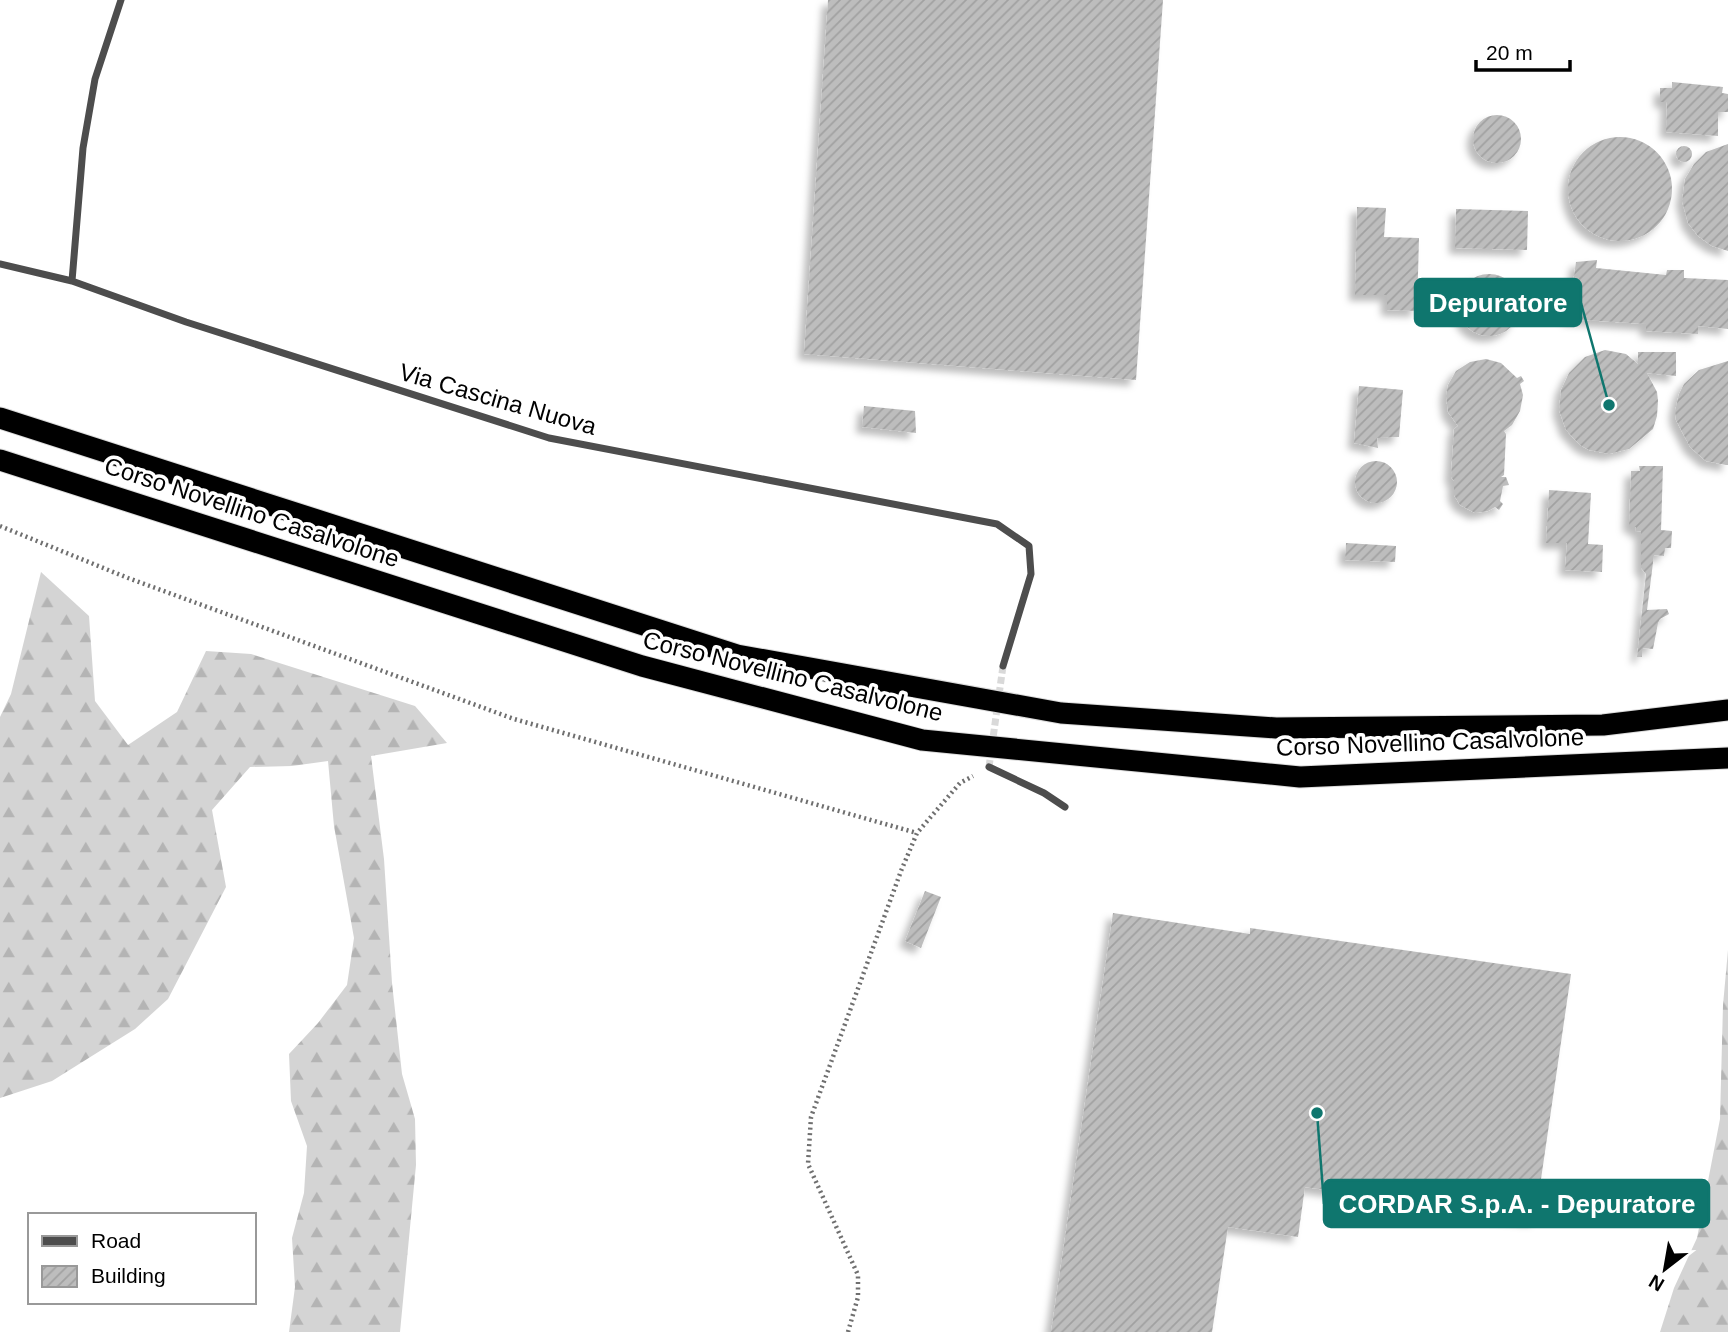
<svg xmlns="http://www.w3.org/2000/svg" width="1728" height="1332" font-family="Arial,sans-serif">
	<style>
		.forest { fill: url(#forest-firs) }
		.building { fill: url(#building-hatch); filter: url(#shadow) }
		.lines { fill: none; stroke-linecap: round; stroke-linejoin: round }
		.street-tunnel { stroke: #d9d9d9; stroke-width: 7; stroke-dasharray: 7 3.5; stroke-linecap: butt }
		.highway-casing { stroke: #dbdbdb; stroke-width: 23 }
		.path { stroke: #6f6f6f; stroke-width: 4.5; stroke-dasharray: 2 3.5; stroke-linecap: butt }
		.street { stroke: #4d4d4d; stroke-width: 7 }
		.highway { stroke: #000; stroke-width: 21 }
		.labels { text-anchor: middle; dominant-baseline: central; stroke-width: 7; stroke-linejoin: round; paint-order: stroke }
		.street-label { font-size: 24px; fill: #000; stroke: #fff }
		.leader { fill: none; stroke: #0f766e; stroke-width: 2.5 }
		.callout-dot { fill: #0f766e; stroke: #fff; stroke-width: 2.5 }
		.callout { fill: #0f766e; stroke: #0f766e; stroke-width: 2.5 }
		.callout-label { font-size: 26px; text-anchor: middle; font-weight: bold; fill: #fff }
	</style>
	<defs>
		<pattern id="forest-firs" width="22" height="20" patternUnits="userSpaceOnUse" patternTransform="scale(1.75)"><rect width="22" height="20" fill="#d4d4d4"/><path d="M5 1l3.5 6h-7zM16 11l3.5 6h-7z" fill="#b4b4b4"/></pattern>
		<pattern id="building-hatch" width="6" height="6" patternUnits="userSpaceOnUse" patternTransform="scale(1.75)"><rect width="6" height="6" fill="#bdbdbd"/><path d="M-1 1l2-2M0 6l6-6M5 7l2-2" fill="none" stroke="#a1a1a1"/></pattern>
		<filter id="shadow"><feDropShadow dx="-6" dy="6" stdDeviation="3.5" flood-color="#0004"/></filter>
	</defs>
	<rect width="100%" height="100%" fill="#fff"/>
	<path class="forest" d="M41 572 89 616 95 701 128 745 177 712 206 651 251 654 415 706 447 743 371 756 384 859 392 983 402 1074 415 1119 416 1165 400 1332H289L295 1287 292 1238 304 1193 307 1146 291 1101 289 1054 318 1023 347 985 354 938 334 826 328 761 292 766 250 767 212 810 226 887 168 999 135 1029 52 1081 0 1098V717L11 694Z
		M1728 950V1332H1660L1674 1288 1697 1238 1720 1119 1723 1005Z"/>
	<path class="building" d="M828 0H1163L1136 380 804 354Z
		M1672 82 1723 87 1722 93 1728 94V112H1718V136L1666 132 1667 102H1660V88H1672Z
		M1473 139a24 24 0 1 1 48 0a24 24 0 1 1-48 0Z
		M1568 189a52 52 0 1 1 104 0a52 52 0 1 1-104 0Z
		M1728 144V251L1712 246 1698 236 1688 223 1682 201 1685 179 1694 164 1706 152Z
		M1676 154a8 8 0 1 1 16 0a8 8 0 1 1-16 0Z
		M1357 207 1386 208 1384 237 1419 238 1417 311 1387 310V295H1355Z
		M1456 209 1528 211 1527 250 1455 248Z
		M1597 260 1596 268 1666 275 1667 270H1684V278L1728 280V329L1698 326V334L1646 331V324L1568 319 1576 262Z
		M1458 305a31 31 0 1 1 62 0a31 31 0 1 1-62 0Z
		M1605 350 1626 354 1638 364V352H1676V376L1647 373 1657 392 1658 401 1657 416 1653 429 1629 449 1609 454 1589 450 1580 445 1566 430 1559 410 1561 390 1569 373 1585 357Z
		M1486 359 1501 363 1517 378 1521 376 1524 381 1520 384 1523 395 1520 411 1512 425 1504 431 1506 434 1504 475 1501 477H1506L1509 485 1503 486 1500 501 1503 504 1499 510 1495 507 1488 511 1475 513 1460 505 1454 495V481L1451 477 1454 429 1458 426 1448 412 1446 396 1448 385 1456 371 1470 362Z
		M1728 361V465H1726L1706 461 1690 447 1676 420 1675 411 1679 394 1684 384 1699 370Z
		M1359 386 1403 390 1399 437 1377 438 1378 448 1354 443Z
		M864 406 915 411 916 433 862 427Z
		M1355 482a21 21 0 1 1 42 0a21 21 0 1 1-42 0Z
		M1639 466H1663L1661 530 1672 531 1671 548H1665L1664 556 1654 555 1647 610 1667 609 1669 614 1660 619 1658 623 1653 649 1643 648 1642 657H1637L1646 574 1641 568V531L1635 532 1636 527H1629L1631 471H1640Z
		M1549 490 1591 493 1588 544 1603 545 1602 572 1565 570 1567 543H1546Z
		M1346 543 1396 546 1395 562 1345 560Z
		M925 891 941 897 921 948 905 941Z
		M1113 913 1250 934V928L1571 974 1535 1220 1305 1187 1298 1237 1228 1227 1212 1332H1051Z"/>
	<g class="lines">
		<path class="street-tunnel" d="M989 767 1003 666"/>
		<g class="highway-casing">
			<path id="highway" d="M0 418 737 655 1061 713 1276 728 1603 725 1728 710
				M0 460 642 666 922 740 1300 777 1728 758"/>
		</g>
		<path class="path" d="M0 526 128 578 514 719 917 833
			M848 1332 858 1297V1275L808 1164 811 1117 901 871 917 833 960 783 973 776"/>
		<path class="street" d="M0 264 72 281 186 322 549 438 997 524 1029 546 1031 574 1003 666
			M72 281 83 148 95 79 121 0
			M989 767 1044 793 1065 807"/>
		<use href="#highway" class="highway"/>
	</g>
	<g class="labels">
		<g class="street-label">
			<text transform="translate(498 399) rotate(16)">Via Cascina Nuova</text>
			<text transform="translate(252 512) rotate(18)">Corso Novellino Casalvolone</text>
			<text transform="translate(793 676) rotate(14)">Corso Novellino Casalvolone</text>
			<text transform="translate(1430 742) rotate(-2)">Corso Novellino Casalvolone</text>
		</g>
	</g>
	<path class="leader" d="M1609 405L1581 303M1317 1113L1324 1204"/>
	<g class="callout-dot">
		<circle cx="1609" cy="405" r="7"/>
		<circle cx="1317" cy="1113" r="7"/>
	</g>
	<g class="callout">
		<rect x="1415" y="279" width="166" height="47" rx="7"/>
		<rect x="1324" y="1180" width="385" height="47" rx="7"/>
	</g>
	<g class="callout-label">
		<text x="1498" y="312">Depuratore</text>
		<text x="1517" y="1213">CORDAR S.p.A. - Depuratore</text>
	</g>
	<rect x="28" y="1213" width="228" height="91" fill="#ffffff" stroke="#999999" stroke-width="2"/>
	<rect x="42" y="1236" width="35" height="10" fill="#4d4d4d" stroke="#999999" stroke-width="2"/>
	<text x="91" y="1248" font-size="21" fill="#000000">Road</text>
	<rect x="42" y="1266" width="35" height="21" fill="url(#building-hatch)" stroke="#999999" stroke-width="2"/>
	<text x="91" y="1283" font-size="21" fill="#000000">Building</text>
	<g transform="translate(1665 1269) rotate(211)" stroke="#ffffff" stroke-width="5" paint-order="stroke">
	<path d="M0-5L12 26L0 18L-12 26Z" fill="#000000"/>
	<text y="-10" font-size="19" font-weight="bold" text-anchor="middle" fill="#000000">N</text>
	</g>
	<path d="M1476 60v10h94v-10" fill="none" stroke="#000000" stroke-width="3.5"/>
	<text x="1486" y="60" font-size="21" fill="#000000" stroke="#ffffff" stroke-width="5" paint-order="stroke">20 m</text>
</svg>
